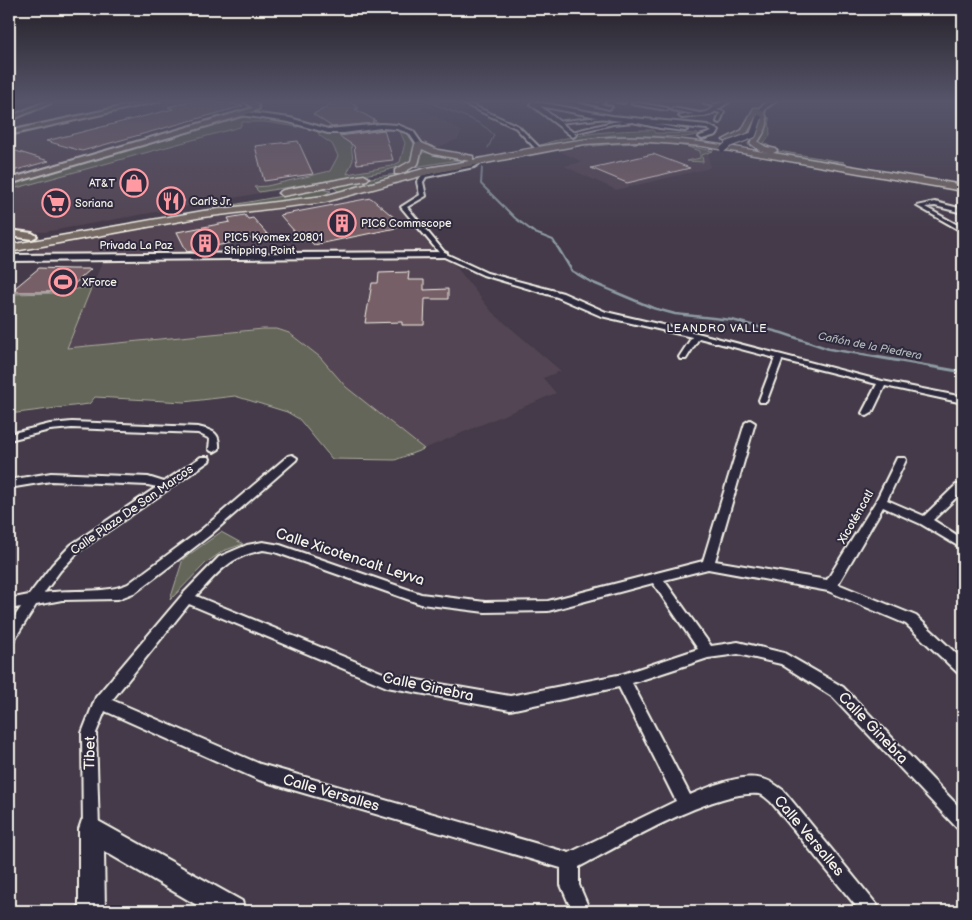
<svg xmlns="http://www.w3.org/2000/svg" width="972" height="920" font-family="'Balsamiq Sans',sans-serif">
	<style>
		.built { fill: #534552 }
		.green { fill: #646658; stroke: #acaca0 }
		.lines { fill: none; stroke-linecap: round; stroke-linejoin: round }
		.stream-far3 { stroke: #8e9ba2; stroke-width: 1 }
		.stream-far2 { stroke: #8e9ba2; stroke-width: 2 }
		.stream-far1 { stroke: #8e9ba2; stroke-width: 2.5 }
		.stream { stroke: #8e9ba2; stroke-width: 3 }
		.building { fill: #765e66; stroke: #f4f1e8 }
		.street-casing { stroke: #f4f1e8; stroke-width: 4 }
		.secondary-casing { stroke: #f4f1e8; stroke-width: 4 }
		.primary-casing { stroke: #f4f1e8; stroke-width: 4 }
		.highway-casing { stroke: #f4f1e8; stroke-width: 3 }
		.street { fill: #2f2a3d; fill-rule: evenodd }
		.secondary { fill: #2f2a3d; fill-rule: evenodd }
		.primary { fill: #756964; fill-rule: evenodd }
		.highway { fill: #756964; fill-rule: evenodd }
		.secondary-bridge-casing { stroke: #f4f1e8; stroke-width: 8; stroke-linecap: butt }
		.secondary-bridge { stroke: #2f2a3d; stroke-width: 6 }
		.labels { text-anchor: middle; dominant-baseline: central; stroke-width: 4; stroke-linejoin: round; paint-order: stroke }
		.far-poi-label { font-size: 11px; fill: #f4f1e8; stroke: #2f2a3d; text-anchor: start }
		.far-street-label { font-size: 11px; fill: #f4f1e8; stroke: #2f2a3d }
		.far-neighbourhood-label { font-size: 11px; letter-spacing: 1px; fill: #f4f1e8; stroke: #2f2a3d }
		.far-water-label { font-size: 11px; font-style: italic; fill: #b0b8b9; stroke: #2f2a3d }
		.street-label { font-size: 12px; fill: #f4f1e8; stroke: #2f2a3d }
		.near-street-label { font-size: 15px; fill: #f4f1e8; stroke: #2f2a3d }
	</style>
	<rect width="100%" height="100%" fill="#443a49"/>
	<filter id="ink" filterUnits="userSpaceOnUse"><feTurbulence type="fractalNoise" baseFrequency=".02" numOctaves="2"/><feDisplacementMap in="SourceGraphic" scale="10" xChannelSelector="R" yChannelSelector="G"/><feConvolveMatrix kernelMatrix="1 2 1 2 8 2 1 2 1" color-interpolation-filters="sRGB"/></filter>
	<g filter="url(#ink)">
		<path class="built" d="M9 101H408L462 131 458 139 439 147 413 152 393 169 45 232H21L9 231Z
			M640 142 708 150 710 167 706 169 616 190 564 166 582 162 560 151 592 146Z
			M412 177 419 196 405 203 401 208 410 216 433 249 450 259 492 312 561 371 543 378 556 393 424 449 346 388 320 357 289 333 277 329H263L66 348 105 255 35 254 32 252 48 244 186 218 336 198 359 193Z"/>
		<path class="green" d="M239 117 275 120 299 125 298 127 265 122H242L240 127 9 190V184Z
			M769 117 770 136 764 143 778 151 844 162C823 162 765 154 748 145V143L762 137 765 125Z
			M384 127 389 128V130L340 136 351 144 353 160 347 174 392 166 400 162 405 143 399 129 408 133 416 143 411 163 381 172 259 192 254 187 267 186 330 171 338 156 332 144 320 136 317 131 344 133Z
			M653 130 655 133 702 134 686 137 613 135 540 145C577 133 615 130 653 130Z
			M610 143C645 141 679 144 713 151L702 155 703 162 687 161 700 158V151L685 146 649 143 614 144 585 147Z
			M422 152 464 159 414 167 420 163Z
			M427 169 336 194 338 191 332 186H321Z
			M320 189 331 191 324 195 77 235 9 248V246Z
			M92 286 67 348 263 329H277L289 333 320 357 346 387 424 449 395 460 332 459 299 419 287 412 235 396 184 402 95 397 89 404 9 414V294L57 293Z
			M221 532 243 544 223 551 206 563 170 600 183 559Z"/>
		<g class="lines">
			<path class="stream-far3" d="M429 101C450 114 477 116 494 135L488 148"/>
			<path class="stream-far2" d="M482 168 481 184 515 218 535 233 553 240 558 248"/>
			<path class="stream-far1" d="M557 246 572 271 591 282 653 308 675 314 732 320 782 333 829 349 866 355"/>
			<path class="stream" d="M859 354 963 372"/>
		</g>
		<path class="building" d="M191 101H219L243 106 82 151 46 141 173 109 168 107Z
			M332 101H348L359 108 355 109 376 121H372L374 123 332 127 313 114 326 108Z
			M384 130 393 160 357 164 354 146 339 136Z
			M298 141 313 174 264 181 255 146Z
			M9 149 49 161 9 172Z
			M653 154 690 168 627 183 591 168Z
			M171 196 185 201 170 206 157 202Z
			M371 198 396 219 392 220 401 227 314 245 309 240 303 241 280 215Z
			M245 215 248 219 253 218 268 235 187 252 177 232 230 222 228 218Z
			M39 268 71 269H91L71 287 50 292H10Z
			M409 272 408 280H424V290L448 289V299H425L424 325H402V322L365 323 372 283H378L379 273Z"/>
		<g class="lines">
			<g class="street-casing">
				<path id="street" d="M458 101H463L518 126 539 147 535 148 516 128Z
					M601 101H606L596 106V104Z
					M615 101H624L625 102 623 103Z
					M633 102 667 108 669 109 667 110 632 104Z
					M705 102 715 104 728 103 715 106 704 104Z
					M673 108 705 114 707 115 705 116 672 110Z
					M714 109 724 112 720 123 717 122 720 113 714 111Z
					M608 116 607 118 558 123 556 122Z
					M641 119 642 121H638L687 130 685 131 660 128 633 122 613 124 570 134 568 133 613 122Z
					M480 160 484 161 474 167 426 177 423 182 426 196 407 207 446 254 487 273 563 293 606 312 697 333 882 381 963 397V403L885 386 872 413 867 416 862 413 877 384 782 360 767 400 766 402H760L759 400 775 358 699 338 686 359H680L679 357 692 337 601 316 557 297 483 275 442 256 401 207 420 195 417 182 422 175 471 165Z
					M935 202 963 209V213L935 206 925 207 963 228V232L917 206Z
					M750 420 755 423 715 561 827 580 876 501 897 458H905L906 460 887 500 924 516 956 485H963V491L933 520 963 539V549L921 524 883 507 838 584 916 616 963 660V675L958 673 906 624 828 591 708 569 664 580 711 646 738 642 784 653 843 687 963 811V830L957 828 833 697 781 664 738 654 708 658 632 683 690 795C709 787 741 773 762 779 770 780 777 786 783 790L877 905 880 911H860L771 802C767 799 763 794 759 794 715 789 619 846 579 867V885L590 911H572L561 885V868L259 780 105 711 96 733 99 829 97 835 91 837 85 835 83 829 82 733 96 697 183 594 219 557 247 545 263 542 280 545 421 594 485 602 548 601 703 561 745 423ZM263 550 275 552 421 604 485 612 548 611 653 583 698 649 623 674 510 696 388 675 196 596C219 572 228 557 263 550ZM189 604 387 687 510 710 619 687 676 801 569 853 260 764 112 700Z
					M72 422 198 427C213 431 220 432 219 449L214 452 211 451 209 449 210 439 198 433 72 428 50 430 9 440V434L50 424Z
					M292 455 297 458 296 460 209 536 136 592 118 599 62 600 36 605 14 640 9 642V625L21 607 9 609V599L29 595 52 565 71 545 157 487 148 485 51 481 9 488V480L51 473 148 477 164 482 201 457H209L210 459 209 461 79 551 60 571 44 593C70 589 106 594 128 584L201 530 288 456Z"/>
			</g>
			<g class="secondary-casing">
				<path id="secondary" d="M532 101 612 116 708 125 719 131 716 135 702 139 699 137 700 136 712 132 707 129 612 120 540 106 575 134 576 135 573 137 530 104Z
					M578 101H590L612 107 609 109Z
					M723 101H730L710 115 682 118 679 116 707 112Z
					M769 101H776L766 108 761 119H757L761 107Z
					M243 112 290 118 328 129 381 124 398 125 413 131 422 144 417 145 409 133 397 129 381 128 344 133H328L289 122 241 115Z
					M444 252 447 253V257L9 261V255Z
					M91 817 242 901 245 911H207L104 851 105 911H79V829L82 820Z"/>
			</g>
			<g class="primary-casing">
				<path id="primary" d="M47 101H56L9 121V117Z
					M148 101H160L9 135V131Z
					M244 101H252L258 105 259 109 245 115 9 184V179L253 108Z
					M9 230 32 233 37 236 32 239 9 236Z"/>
			</g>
			<g class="highway-casing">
				<path id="highway" d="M754 108H760V111H764C771 124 765 131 758 142L766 147 776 149 777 151 773 153 963 185V191L702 146 638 141 585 144 428 174 325 202 203 217 9 252V245L203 211 324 196 427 168 470 161 433 154 422 149 418 164 401 174H395V170L411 161 415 144 419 142 438 150 473 156V160C527 150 583 135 639 137 682 138 725 145 768 153L760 151 750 143 760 126 758 114C745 132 753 136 727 142L723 140 742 130Z
					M364 175 369 178 367 180 283 196 278 193 283 190Z"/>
			</g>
			<use href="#street" class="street"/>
			<use href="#secondary" class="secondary"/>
			<use href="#primary" class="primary"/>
			<use href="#highway" class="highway"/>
			<g class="secondary-bridge-casing">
				<path id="secondary-bridge" d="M723 149 729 144 753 135 759 118"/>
			</g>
			<use href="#secondary-bridge" class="secondary-bridge"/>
		</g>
	</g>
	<linearGradient id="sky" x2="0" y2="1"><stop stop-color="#252028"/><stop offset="0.44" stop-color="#56556a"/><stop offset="1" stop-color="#56556a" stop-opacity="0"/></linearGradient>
	<rect width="972" height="230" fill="url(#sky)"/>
	<defs>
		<g id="shop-ring" transform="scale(1.4375)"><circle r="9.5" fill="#2f2a3d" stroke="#ff9aa2" stroke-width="1.5"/><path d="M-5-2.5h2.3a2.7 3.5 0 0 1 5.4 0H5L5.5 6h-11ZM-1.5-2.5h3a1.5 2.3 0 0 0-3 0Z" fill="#ff9aa2"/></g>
		<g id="restaurant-ring" transform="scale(1.4375)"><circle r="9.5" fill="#2f2a3d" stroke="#ff9aa2" stroke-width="1.5"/><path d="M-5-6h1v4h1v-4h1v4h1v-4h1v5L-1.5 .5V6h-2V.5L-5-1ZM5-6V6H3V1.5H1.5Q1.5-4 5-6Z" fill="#ff9aa2"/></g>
		<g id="supermarket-ring" transform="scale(1.4375)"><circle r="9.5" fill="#2f2a3d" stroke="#ff9aa2" stroke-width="1.5"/><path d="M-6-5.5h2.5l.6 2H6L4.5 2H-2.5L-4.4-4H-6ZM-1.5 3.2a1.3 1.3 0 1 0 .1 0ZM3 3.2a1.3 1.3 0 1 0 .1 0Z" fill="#ff9aa2"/></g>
		<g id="building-ring" transform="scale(1.4375)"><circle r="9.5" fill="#2f2a3d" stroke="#ff9aa2" stroke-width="1.5"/><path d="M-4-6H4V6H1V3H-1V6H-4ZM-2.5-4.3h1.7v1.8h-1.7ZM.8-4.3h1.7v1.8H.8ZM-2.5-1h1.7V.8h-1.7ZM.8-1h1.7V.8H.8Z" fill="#ff9aa2"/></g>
		<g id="stadium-ring" transform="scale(1.4375)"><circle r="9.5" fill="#2f2a3d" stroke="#ff9aa2" stroke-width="1.5"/><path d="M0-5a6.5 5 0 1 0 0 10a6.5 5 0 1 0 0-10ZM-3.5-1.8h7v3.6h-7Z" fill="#ff9aa2"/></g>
	</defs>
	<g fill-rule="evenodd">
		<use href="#shop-ring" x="134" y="183"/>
		<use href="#restaurant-ring" x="171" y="201"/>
		<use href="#supermarket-ring" x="56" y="203"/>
		<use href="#building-ring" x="342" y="223"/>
		<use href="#building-ring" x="205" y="243"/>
		<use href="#stadium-ring" x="63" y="282"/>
	</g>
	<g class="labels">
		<g class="far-poi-label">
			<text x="115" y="183" text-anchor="end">AT&amp;T</text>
			<text x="190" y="201">Carl's Jr.</text>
			<text x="75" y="203">Soriana</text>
			<text x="361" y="223">PIC6 Commscope</text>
			<text x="224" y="237">PIC5 Kyomex 20801<tspan x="224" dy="13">Shipping Point</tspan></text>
			<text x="82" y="282">XForce</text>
		</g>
		<g class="far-street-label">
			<text x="136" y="245">Privada La Paz</text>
		</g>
		<g class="far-neighbourhood-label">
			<text x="717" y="328">LEANDRO VALLE</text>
		</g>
		<g class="far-water-label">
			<text transform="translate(870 346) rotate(11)">Cañón de la Piedrera</text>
		</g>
		<g class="street-label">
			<text transform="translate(132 510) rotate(-35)">Calle Plaza De San Marcos</text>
			<text transform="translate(856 517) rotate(-60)">Xicoténcatl</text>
		</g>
		<g class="near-street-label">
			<text transform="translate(350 557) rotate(18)">Calle Xicotencalt Leyva</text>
			<text transform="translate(428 687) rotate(12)">Calle Ginebra</text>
			<text transform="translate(873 728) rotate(46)">Calle Ginebra</text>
			<text transform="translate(90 753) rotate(-89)">Tibet</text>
			<text transform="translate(331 793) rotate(16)">Calle Versalles</text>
			<text transform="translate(809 836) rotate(50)">Calle Versalles</text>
		</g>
	</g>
	<rect width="972" height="920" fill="none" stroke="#2f2a3d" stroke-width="30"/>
	<rect x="15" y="15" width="942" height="890" fill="none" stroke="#f4f1e8" stroke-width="2" filter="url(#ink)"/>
</svg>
